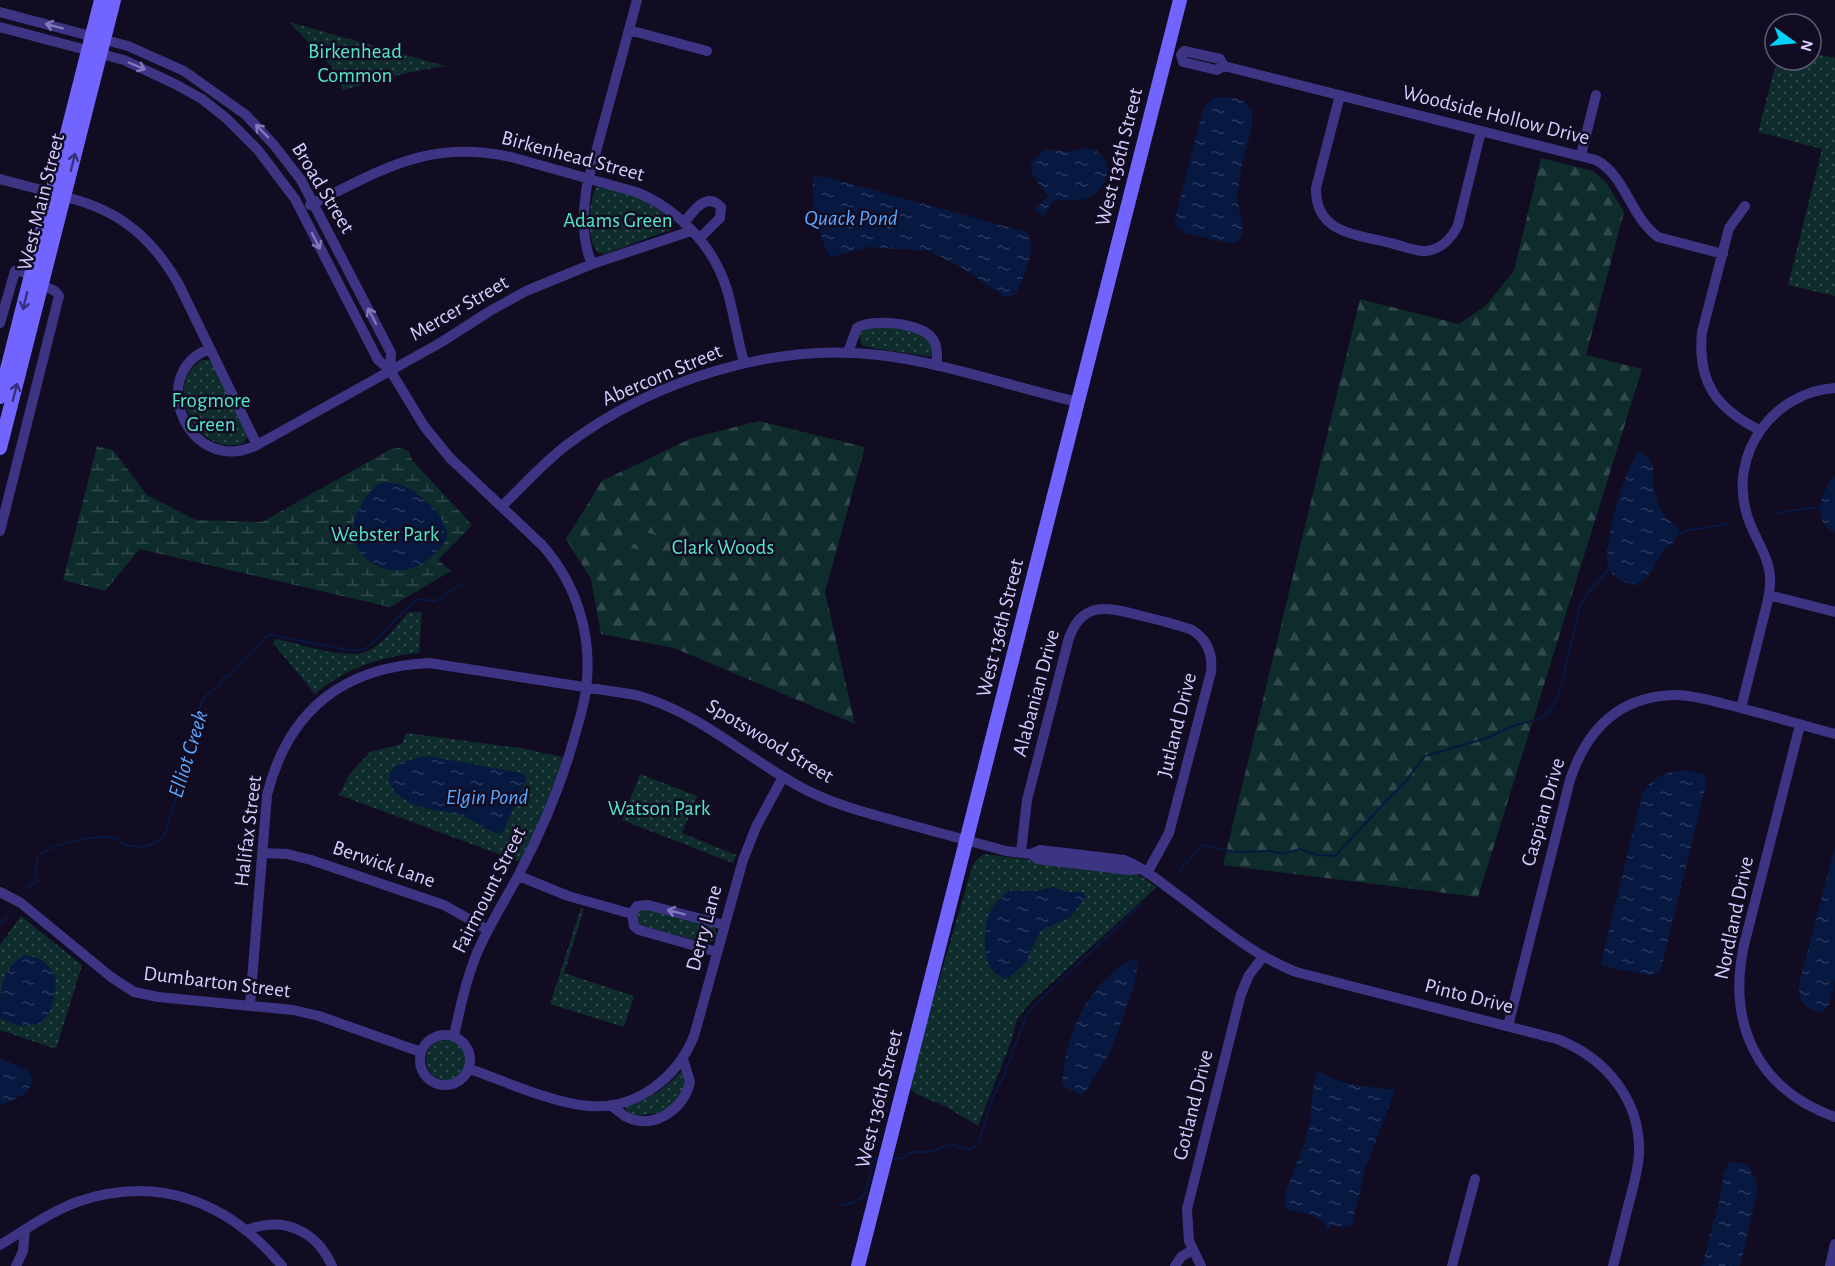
<svg xmlns="http://www.w3.org/2000/svg" width="1835" height="1266" font-family="'Alegreya Sans',sans-serif">
	<style>
		.grass { fill: url(#grass-dots) }
		.forest { fill: url(#forest-firs) }
		.wetland { fill: url(#wetland-marsh) }
		.pitch { fill: #0f2c2c }
		.water { fill: url(#water-ripples) }
		.lines { fill: none; stroke-linecap: round; stroke-linejoin: round }
		.stream { stroke: #071841; stroke-width: 2 }
		.street { stroke: #3d3584; stroke-width: 10 }
		.secondary { stroke: #7264ff; stroke-width: 14 }
		.oneway { stroke: #8279bb }
		.oneway2 { stroke: #382f7a }
		.labels { text-anchor: middle; dominant-baseline: central; stroke-width: 5; stroke-linejoin: round; paint-order: stroke }
		.park-label { font-size: 21px; fill: #53e5ca; stroke: #110c22 }
		.street-label { font-size: 21px; fill: #d6cdff; stroke: #110c22 }
		.water-label { font-size: 22px; font-style: italic; fill: #5ba9ff; stroke: #110c22 }
	</style>
	<defs>
		<pattern id="grass-dots" width="8" height="8" patternUnits="userSpaceOnUse" patternTransform="scale(1.5)"><rect width="8" height="8" fill="#0f2c2c"/><path d="M2 2h.1M6 6h.1" fill="none" stroke="#31494c" stroke-width="1.8" stroke-linecap="round"/></pattern>
		<pattern id="forest-firs" width="22" height="20" patternUnits="userSpaceOnUse" patternTransform="scale(1.5)"><rect width="22" height="20" fill="#0f2c2c"/><path d="M5 1l3.5 6h-7zM16 11l3.5 6h-7z" fill="#31494c"/></pattern>
		<pattern id="wetland-marsh" width="20" height="14" patternUnits="userSpaceOnUse" patternTransform="scale(1.5)"><rect width="20" height="14" fill="#0f2c2c"/><path d="M1 5h8M5 5V1M11 12h8M15 12V8" fill="none" stroke="#31494c"/></pattern>
		<pattern id="water-ripples" width="26" height="14" patternUnits="userSpaceOnUse" patternTransform="scale(1.5)"><rect width="26" height="14" fill="#071841"/><path d="M2 4q2-2 4 0t4 0M15 11q2-2 4 0t4 0" fill="none" stroke="#2a385e"/></pattern>
	</defs>
	<rect width="100%" height="100%" fill="#110c22"/>
	<path class="grass" d="M289 22 445 66 406 73 343 90 331 66Z
		M1811 53 1835 58V296L1788 285 1822 149 1758 132 1777 60H1811Z
		M597 187C619 184 653 205 670 217L672 225 670 230 605 254C600 253 599 254 596 250 587 240 588 196 597 187Z
		M880 325 920 332 930 340 932 357 867 347 862 345 859 335 863 329Z
		M202 360H209L213 364 247 436 244 443C196 459 161 384 202 360Z
		M409 612H422L419 653C381 656 344 669 315 694L273 643 275 639C299 643 346 661 368 651 384 643 397 625 409 612Z
		M406 733 520 748 563 757 548 803 520 862 339 795 349 775 370 752 402 744Z
		M640 774 697 796 682 833 736 855 733 863 622 820Z
		M984 854 1137 874 1157 887 1032 1001 1017 1019 1012 1039 978 1126 945 1106 916 1094 908 1086 972 867 976 860Z
		M644 907 715 926 717 937 713 941 706 943 642 926 637 921V913Z
		M581 908 584 909 564 973 634 996 624 1027 550 1004Z
		M21 916 82 965 56 1049 0 1030V945Z
		M426 1060a20 20 0 1 1 40 0a20 20 0 1 1-40 0Z
		M682 1070 686 1078 684 1091 666 1111 639 1116 628 1113 626 1107C652 1097 663 1091 682 1070Z"/>
	<path class="forest" d="M1541 158 1593 171 1606 182 1624 212 1586 355 1642 369 1478 897 1223 865 1360 299 1459 324 1485 306 1514 271Z
		M759 421 865 447 825 592 855 724 674 648 601 634 591 579 566 539 602 481 692 438Z"/>
	<path class="wetland" d="M97 446 113 450 147 495 196 520 262 522 391 449 399 448 409 451 412 460 472 525 438 560 451 571 390 607 140 549 105 591 63 580Z"/>
	<path class="pitch" d="M625 527 655 535 651 548 621 540Z
		M620 545 650 553 646 567 616 559Z"/>
	<path class="water" d="M1213 97H1232L1244 101 1252 112V127L1242 164 1237 197 1243 232 1237 242 1229 243 1185 233 1175 225V219L1203 109Z
		M1085 148C1116 150 1113 188 1087 198 1076 202 1065 200 1054 200L1044 216 1035 211V207L1041 204 1048 196C1035 177 1017 166 1047 149L1070 152Z
		M813 176 825 177 1026 232C1039 247 1023 277 1017 292L1012 296H1003L961 267 929 251 868 247 830 257C818 237 811 199 813 176Z
		M1639 452 1648 457 1653 466V487L1659 507 1666 518 1678 527 1679 531 1674 542 1664 550 1651 572 1638 585C1627 584 1612 579 1608 567 1602 549 1625 465 1639 452Z
		M1835 476V532C1810 523 1821 490 1835 476Z
		M384 482C390 483 397 483 402 485 418 492 452 519 446 539 444 546 437 552 432 556 393 593 330 552 362 504 368 494 373 486 384 482Z
		M427 756 522 773 527 777 504 830 501 833H496C484 829 474 821 463 816 447 810 428 811 413 804 398 798 379 781 396 766 405 760 417 758 427 756Z
		M1688 770 1705 775 1706 785 1660 973 1648 975 1603 966 1601 963 1642 794C1654 774 1667 772 1688 770Z
		M1835 846V980L1829 1006 1822 1012C1804 1009 1798 1002 1799 984Z
		M1052 887 1068 892H1082L1085 895V898L1070 918 1041 930 1026 962 1009 978C982 978 982 937 988 918 991 906 999 899 1008 891H1038Z
		M22 956C35 954 51 964 55 977 57 982 55 989 54 995 50 1029 27 1032 0 1018 0 991 0 971 22 956Z
		M1133 959 1138 963 1134 987 1111 1050 1087 1090 1080 1095 1065 1087 1062 1082C1065 1035 1089 981 1133 959Z
		M0 1058 27 1070 33 1080 27 1093 0 1106Z
		M1317 1070C1338 1085 1370 1087 1395 1090L1365 1170 1352 1225 1344 1227 1333 1225 1327 1231 1325 1223 1310 1215 1288 1210 1284 1206 1286 1191 1305 1142 1310 1121 1313 1088Z
		M1730 1162C1748 1160 1758 1175 1757 1193L1740 1266H1702L1719 1202 1724 1172Z"/>
	<g class="lines">
		<path class="stream" d="M1777 513 1823 506
			M1677 535 1685 531 1727 524
			M1179 871 1203 845 1236 852 1270 851 1283 854 1300 849 1318 855 1335 856 1388 799 1405 782 1425 756 1487 738 1512 726 1542 718 1550 710 1557 700 1562 683 1580 605 1585 597 1610 568
			M26 889 37 881 35 875 38 856C53 844 88 836 107 837 115 837 117 840 124 844 137 850 155 846 164 836L185 771 193 733 199 727 198 717 201 703 206 695 217 688 224 677 230 675 255 650 264 638 271 635 355 651 364 649 371 644 417 599 435 601 462 584
			M0 924 7 917
			M892 1159 903 1158 912 1152H931L951 1144 968 1150 978 1144 992 1099 1005 1073 1026 1016 1032 1008 1141 904
			M841 1205C873 1203 866 1182 873 1159L880 1158"/>
		<path class="street" d="M0 12 128 46 184 71 246 115 274 145 301 180 391 353 390 370
			M0 27 124 60 177 85 202 99 226 118 258 150 295 199 378 360 390 370 424 426 450 458 542 545C577 584 593 637 586 689 584 707 578 724 573 742 560 788 542 830 520 872 506 899 489 925 477 953 466 980 460 1008 454 1036
			M629 30 707 51
			M1184 51 1220 59 1224 66 1217 70 1183 62 1181 55Z
			M1224 66 1596 160C1626 176 1629 215 1658 237L1723 254
			M1340 95 1316 188C1315 233 1355 234 1390 243 1401 245 1415 252 1426 251 1441 249 1452 238 1458 225L1481 131
			M1581 155 1596 95
			M0 179 53 193
			M65 197C117 209 151 236 178 283L257 445C189 478 145 374 209 349
			M310 205C382 170 427 139 511 157L636 192C678 209 714 246 727 290 734 313 737 338 744 362
			M1745 206 1729 228 1702 332C1697 382 1716 408 1759 430
			M684 223C693 211 707 191 721 207L720 218 699 239
			M592 264C581 239 583 211 587 185L637 0
			M0 323 15 271 32 273 42 285 55 291 59 296 0 531
			M848 352 857 328C872 318 921 323 932 338 938 346 937 356 937 366
			M257 445 440 343 490 311 526 291 592 264 691 231
			M502 506C524 485 543 463 568 444 652 381 773 342 879 355 946 363 1012 387 1078 402
			M1769 595 1835 612
			M1741 708C1748 681 1754 655 1761 628 1764 614 1770 598 1770 583 1772 559 1753 537 1747 515 1728 454 1773 392 1835 388
			M1800 725 1744 945C1727 1024 1757 1089 1835 1117
			M1021 852 1027 800 1069 638C1083 599 1110 608 1142 616 1159 620 1176 624 1192 630 1208 640 1213 654 1211 672L1169 833 1147 873
			M262 853 287 854 311 860 444 905 488 930
			M1031 854 1038 859 1130 870 1139 869
			M519 876 568 896 632 914
			M0 892 21 903 111 977 134 992 158 997 293 1010 319 1016 421 1052
			M717 952 639 930 634 926 632 914 637 906 648 905 724 925
			M250 1005 267 795C288 711 343 667 429 663L636 695C702 713 750 762 810 792 837 805 867 813 896 821 932 831 969 841 1006 851L1031 854 1040 850 1124 860C1140 866 1157 879 1171 890 1211 919 1250 954 1296 972L1557 1039C1606 1058 1641 1100 1639 1154 1638 1170 1634 1184 1630 1199 1624 1221 1619 1244 1613 1266
			M1508 1026 1570 780C1587 729 1619 696 1675 695 1692 695 1709 700 1725 704 1762 713 1798 724 1835 734
			M420 1060a25 25 0 1 1 50 0a25 25 0 1 1-50 0Z
			M470 1069C504 1081 555 1104 589 1106 636 1110 677 1078 694 1036L743 860 756 827 783 777
			M611 1105C617 1110 624 1117 631 1119 658 1128 684 1107 690 1082L683 1059
			M247 1230C283 1216 316 1230 332 1266
			M0 1245C25 1230 50 1212 77 1202 158 1174 229 1202 282 1266
			M16 1266 23 1251 25 1230
			M1175 1266 1181 1257 1192 1250
			M1201 1266 1189 1241 1187 1209 1241 994 1249 975 1263 957
			M1452 1266 1475 1179
			M1830 1266 1835 1244"/>
		<path class="secondary" d="M0 397 101 0
			M0 448 114 0
			M858 1266 1180 0"/>
	</g>
	<defs><path id="oneway-shaft" d="M-6 0H5M1.5-3L5.5 0L1.5 3" fill="none" stroke-width="1.6" stroke-linecap="round" stroke-linejoin="round" transform="scale(1.5)"/></defs>
	<g class="oneway">
		<use href="#oneway-shaft" transform="translate(54 26) rotate(-165)"/>
		<use href="#oneway-shaft" transform="translate(137 66) rotate(23)"/>
		<use href="#oneway-shaft" transform="translate(262 131) rotate(-134)"/>
		<use href="#oneway-shaft" transform="translate(316 241) rotate(63)"/>
		<use href="#oneway-shaft" transform="translate(372 316) rotate(-117)"/>
		<use href="#oneway-shaft" transform="translate(676 912) rotate(-165)"/>
	</g>
	<g class="oneway2">
		<use href="#oneway-shaft" transform="translate(73 162) rotate(-76)"/>
		<use href="#oneway-shaft" transform="translate(25 301) rotate(104)"/>
		<use href="#oneway-shaft" transform="translate(15 392) rotate(-76)"/>
	</g>
	<g class="labels">
		<g class="park-label">
			<text x="355" y="51">Birkenhead<tspan x="355" dy="24">Common</tspan></text>
			<text x="618" y="220">Adams Green</text>
			<text x="211" y="400">Frogmore<tspan x="211" dy="24">Green</tspan></text>
			<text x="385" y="534">Webster Park</text>
			<text x="723" y="547">Clark Woods</text>
			<text x="659" y="808">Watson Park</text>
		</g>
		<g class="street-label">
			<text transform="translate(1496 115) rotate(14)">Woodside Hollow Drive</text>
			<text transform="translate(573 156) rotate(15)">Birkenhead Street</text>
			<text transform="translate(1119 157) rotate(-76)">West 136th Street</text>
			<text transform="translate(323 188) rotate(59)">Broad Street</text>
			<text transform="translate(41 202) rotate(-76)">West Main Street</text>
			<text transform="translate(459 308) rotate(-30)">Mercer Street</text>
			<text transform="translate(662 375) rotate(-23)">Abercorn Street</text>
			<text transform="translate(1000 628) rotate(-76)">West 136th Street</text>
			<text transform="translate(1036 693) rotate(-75)">Alabanian Drive</text>
			<text transform="translate(1177 725) rotate(-76)">Jutland Drive</text>
			<text transform="translate(770 741) rotate(31)">Spotswood Street</text>
			<text transform="translate(1543 812) rotate(-74)">Caspian Drive</text>
			<text transform="translate(248 831) rotate(-83)">Halifax Street</text>
			<text transform="translate(384 864) rotate(19)">Berwick Lane</text>
			<text transform="translate(489 890) rotate(-63)">Fairmount Street</text>
			<text transform="translate(1734 918) rotate(-78)">Nordland Drive</text>
			<text transform="translate(704 928) rotate(-75)">Derry Lane</text>
			<text transform="translate(217 982) rotate(7)">Dumbarton Street</text>
			<text transform="translate(1469 996) rotate(14)">Pinto Drive</text>
			<text transform="translate(879 1099) rotate(-76)">West 136th Street</text>
			<text transform="translate(1193 1105) rotate(-76)">Gotland Drive</text>
		</g>
		<g class="water-label">
			<text x="851" y="218">Quack Pond</text>
			<text transform="translate(188 754) rotate(-73)">Elliot Creek</text>
			<text x="487" y="797">Elgin Pond</text>
		</g>
	</g>
	<g transform="translate(1793 42) rotate(105)"><circle r="28" fill="#110c22" stroke="#60597a" stroke-width="1.5"/>
	<path d="M0-4.5L10 22L0 15L-10 22Z" fill="#00d0f8"/>
	<text y="-9" font-size="16" font-weight="bold" text-anchor="middle" fill="#d6cdff">N</text>
	</g>
</svg>
